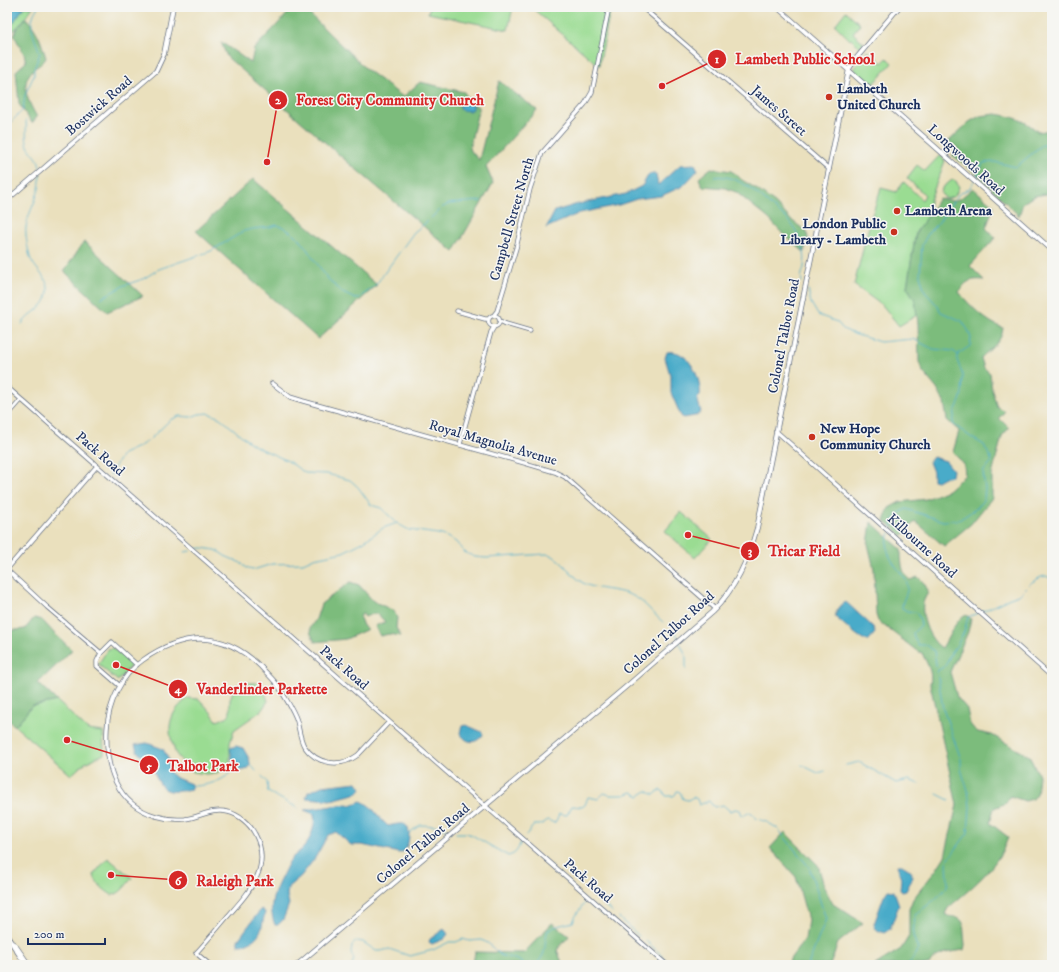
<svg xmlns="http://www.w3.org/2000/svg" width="1059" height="972" font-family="'IM FELL DW Pica',serif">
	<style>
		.green { fill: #9adc92; stroke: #5a8678 }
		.forest { fill: #7bbc7c; stroke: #4b766d }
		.water { fill: #4aabc9; stroke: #326d94 }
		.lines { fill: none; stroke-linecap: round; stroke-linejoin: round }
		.stream { stroke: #4aabc9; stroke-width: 1 }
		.tertiary-casing { stroke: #636d7f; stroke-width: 5 }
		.secondary-casing { stroke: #636d7f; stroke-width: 5.5 }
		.tertiary { stroke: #fff; stroke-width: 3.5 }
		.secondary { stroke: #fff; stroke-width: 4 }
		.poi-dot { fill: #c8321e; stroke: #f6f6f2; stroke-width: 1.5 }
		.labels { text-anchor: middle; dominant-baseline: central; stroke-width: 3; stroke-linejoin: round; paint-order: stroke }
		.poi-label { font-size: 14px; font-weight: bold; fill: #1b2f5e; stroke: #f6f6f2; text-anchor: start }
		.street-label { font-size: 14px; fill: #1b2f5e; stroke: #f6f6f2 }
		.leader { fill: none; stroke: #d62828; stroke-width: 1.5 }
		.callout-dot { fill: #d62828; stroke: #f6f6f2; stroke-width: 1.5 }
		.mark-label { font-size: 12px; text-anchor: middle; font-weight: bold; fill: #fff }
		.callout-label { font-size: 15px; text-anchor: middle; font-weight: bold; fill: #d62828; stroke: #f6f6f2; stroke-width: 3; stroke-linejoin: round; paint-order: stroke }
	</style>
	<rect width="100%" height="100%" fill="#f6f6f2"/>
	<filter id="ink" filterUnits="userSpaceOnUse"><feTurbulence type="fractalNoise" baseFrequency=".025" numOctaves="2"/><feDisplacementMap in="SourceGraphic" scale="8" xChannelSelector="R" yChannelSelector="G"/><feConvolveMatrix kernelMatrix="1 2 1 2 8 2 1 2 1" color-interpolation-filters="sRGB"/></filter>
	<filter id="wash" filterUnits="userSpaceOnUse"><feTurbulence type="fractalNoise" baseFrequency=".012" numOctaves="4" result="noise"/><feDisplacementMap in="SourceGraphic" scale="16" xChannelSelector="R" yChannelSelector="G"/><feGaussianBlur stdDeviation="0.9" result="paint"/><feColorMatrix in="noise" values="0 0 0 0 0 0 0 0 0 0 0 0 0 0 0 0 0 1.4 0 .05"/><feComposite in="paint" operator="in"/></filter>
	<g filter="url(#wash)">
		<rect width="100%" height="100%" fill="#eae0bd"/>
		<path class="green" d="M7 7H33L19 26 7 35Z
			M430 7H513L508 30 428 13Z
			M531 7H611L599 66Z
			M846 11 860 24 853 33 864 43 860 47 851 39 850 40 835 25Z
			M868 51 882 63 887 58 892 63 872 86 853 69Z
			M940 155 945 161 930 200 929 215 916 232 907 287 915 299 917 315 899 326 883 306 854 285 871 218 881 188 896 192 904 182 922 200 925 195 907 178 917 165 925 171Z
			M952 180 956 181 959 187 955 196 947 199 941 194 942 188Z
			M681 512 712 539 695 558 665 531Z
			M113 648 132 664 118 681 100 666 99 663 108 649Z
			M249 683H257L264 690 268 701 261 711 234 730 230 743V766L217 773 206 774 193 772C187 766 180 760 176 754 174 751 174 747 173 745 166 725 171 711 188 698L199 699 210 711 217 721C234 715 229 714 230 700 231 695 234 689 236 685Z
			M57 701 88 730 103 732 104 754 85 763 71 775 15 726 32 706Z
			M108 858 132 878C126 885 121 894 112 895 105 891 94 882 94 874Z"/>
		<path class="forest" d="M294 7H302L367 70 403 97 420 82 464 92 471 103 479 107 469 149 479 160 499 81 537 110 486 167 493 183 454 252 351 165 227 57 221 42 251 63 254 49Z
			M26 18C38 31 41 41 46 58 41 66 37 65 32 71 19 85 29 103 37 117L32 123 19 104 16 71 26 62 24 54 14 35 17 28Z
			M996 114C1014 117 1024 119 1038 132L1052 130V193L1034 196 1023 203 1019 216 978 175 952 155 958 148 948 142 969 122 980 116Z
			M711 168 731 171 736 174 742 180 755 188 776 204 790 219 807 232 808 239 804 252 780 231 769 219 736 192 725 188 702 186 699 178Z
			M253 179 377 285 318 339 196 231Z
			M973 188 994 206 986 228 995 238 970 266 984 280C972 279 966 280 959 292 970 306 986 322 1003 328 1002 343 990 348 981 358L984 368 990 373 992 390 997 407 1005 411 999 418 1009 428 1002 436 992 475V498L971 524 944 546 915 521 902 536 892 526 884 521 889 508 900 502 926 499 948 490 965 475 964 465 953 452 959 431 947 420 944 402 937 389 923 372 919 362 918 324 915 300 907 287 916 232 929 215 939 198 953 201 961 198Z
			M84 242 86 243 143 296 107 312 64 271Z
			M871 522 901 549C901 560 901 573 910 580L918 577C923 581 926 586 928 591 927 595 924 599 923 603 921 618 929 640 942 648 949 637 954 623 964 615L968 616 971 619 968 632 950 672 957 697 967 709 970 724 974 729 978 732 992 735 1029 756 1039 775 1037 794 1033 799 1025 801 1010 796 1006 803 994 808 990 823 1008 837C999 867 970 889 948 908L945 914C952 919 955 914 963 922L965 945 964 950C952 952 934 953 929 965H875L901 949 909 936V909L913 899 936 870 945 856 957 805 930 684C933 672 927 664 922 653L917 651 878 621 876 615 874 569 868 544Z
			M350 582 359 585 373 601 394 611 397 618 396 628 401 636 389 634 380 636 375 626 385 622 378 614H372L365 617 362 613 360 618 363 626 368 629 346 639 315 642 311 634 310 628 316 619 321 604Z
			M34 618 42 620 54 633 72 650 38 683 57 701 32 706 15 726 7 719V631L25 629Z
			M785 832 818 865 825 889 833 904 863 923 838 943 830 965H789L790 959 805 939 808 920 796 877 770 848Z
			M552 923 569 936 557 950 563 965H471L473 964 475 952 524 953Z"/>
		<path class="water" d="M7 7H24L13 23 7 29Z
			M465 100 473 105V109L469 111 461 110 460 108V102Z
			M695 164 698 170 683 186 661 196 637 199 619 205 580 213 546 228 555 211 578 204 626 194 642 186 649 174H656L658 185 680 165Z
			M667 352C688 348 702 378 700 396L697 398 701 412 695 416 683 418 681 416 671 393V378L665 358Z
			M933 457 946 461 953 470 952 476 944 477 937 481 933 480V472L929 462Z
			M846 602 873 627 875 633 868 641C859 639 843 623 835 617 836 611 840 605 846 602Z
			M466 725 482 732 483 735C475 745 466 743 460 733L462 726Z
			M147 743 163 749 168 758 169 771 174 777 191 784V789C180 791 167 795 160 784 155 777 155 770 150 764 143 756 138 756 135 745Z
			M236 746 243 748C247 756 253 761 248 769 232 775 233 759 230 748Z
			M357 782 361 788 358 793 331 800 306 798 308 792 322 786Z
			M361 801C374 806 378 818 388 826 393 825 399 823 404 824 412 827 409 845 405 850 404 851 400 853 399 853L362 845H351L336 832 328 835 315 858 301 876 288 887 287 895 289 904 283 920 278 925H275C267 905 275 890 284 872 286 868 288 863 291 859 295 854 301 851 305 846 311 838 316 824 314 814L304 810 347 804 351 805Z
			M897 865H902L910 870 913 877 906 891 902 892 900 890 901 879Z
			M888 890 894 891 899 905 890 929 884 933C879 931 875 930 874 924L884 896Z
			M261 909 265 912C262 926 262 937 247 943 244 945 242 945 238 945V940Z
			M444 929 448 934 444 939 432 944 429 942 430 939Z"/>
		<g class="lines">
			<path class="stream" d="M26 120C27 128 25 137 28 146 32 154 40 158 40 168
				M7 126 23 110 25 95 34 75V69L40 53C34 37 26 22 38 7
				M714 177C738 173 758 195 775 209 781 214 786 217 791 223 796 230 801 240 803 248 805 254 805 261 804 267 803 272 800 276 802 282
				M975 180 983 163 995 162 1016 167 1042 145 1052 146
				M808 290 811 303 818 315 837 322 843 329 854 334 880 342 913 339 933 349 953 351 957 354
				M101 298 125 285 143 279 159 269 211 251 244 231 252 229 270 227 277 225 283 227 299 238 328 279 343 293 355 299 359 298 375 286 414 232 427 222 441 208 449 204 457 203 481 201
				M22 324C31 310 46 310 48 292 50 279 34 269 30 257 28 250 27 243 26 236 24 221 33 208 37 195 40 188 40 181 40 174
				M110 475 118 461 123 454 138 447 148 441 170 420 179 416 191 417 199 414 208 413 220 418 248 441 257 447 288 461 305 473 327 474 350 480 358 487 371 505 381 508 398 524 409 530 438 534 445 536 456 542 464 552 475 557 486 558 546 554 551 555C564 562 571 575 583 583 596 590 614 589 628 594 642 598 652 613 663 622
				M891 530 895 516 906 509 943 521 959 520 977 508 984 499 985 489 983 472 992 461 984 445 972 438 953 424 955 411 960 401 962 393 963 376 957 360 958 354 970 346 971 338 968 330 962 321 941 312 937 305 925 292 920 275 922 245 929 232 939 222 947 209 959 194 970 188 973 182
				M890 533C883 551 891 560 901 573 903 576 907 580 907 584 909 594 902 598 902 608L907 611 916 612 920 619 921 625 913 633 914 638 918 645H927L934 651 943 709 961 759V769L964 779 968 790 970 807 968 833C960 842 955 852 947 860 947 868 948 875 948 882 948 892 923 908 915 915L913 936 918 949 909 965
				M195 549 202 548 216 550 225 556 241 563 248 569 253 570 272 564 303 563 314 558 343 552 363 542 383 528 397 523
				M185 552 190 551
				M981 612 1010 598 1019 595 1032 582 1041 577 1046 576 1052 579
				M676 633 678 638
				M679 641 686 656V669
				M937 671 945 666 951 653 957 645 964 632 968 617 978 613
				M250 764 256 771
				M802 765 818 773 825 771
				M846 765 859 762 896 783 909 780 919 784
				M262 776 267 782 268 792 298 808
				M191 786C209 786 224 781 236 768
				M937 794 949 800
				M409 833 420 825 438 826 451 832
				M456 833H466L472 835 508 856C517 854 518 849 521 841
				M526 835 534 825H540L548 820 554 823 556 821 559 814 567 815 572 806 582 807 585 805 588 797 598 799 604 793 610 795H624L632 792 639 796 647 791 654 795 660 790 663 791 666 796H673L675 795 677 791 680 792 683 799 688 800 693 797 697 799 699 805 709 801 714 807 723 805 730 811 735 809 740 810 742 815H745L749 812 752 813 757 819 765 821 777 828 809 867 826 919 808 965
				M593 895 612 912
				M619 918 639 936
				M646 941 665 958
				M352 965 354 959 351 953 352 945 357 941 363 942 376 951H381L389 949 410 956 433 950 449 942H456L463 939 469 941 482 940 489 944 500 955 518 960 525 965
				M535 965C550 951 542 946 548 930L557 926 573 922C576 914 581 908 586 901"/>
		</g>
	</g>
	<g filter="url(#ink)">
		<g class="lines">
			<g class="tertiary-casing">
				<path id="tertiary" d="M642 7 829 169
					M457 311 485 319H489
					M488.5 321a5.5 5.5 0 1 1 11 0a5.5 5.5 0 1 1-11 0Z
					M493 316 497 311 516 248 530 189 542 153 585 104 592 92 609 7
					M500 321 506 324 530 331
					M272 383 290 397 303 401 528 464 555 472 565 477 715 609
					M7 387 667 965
					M7 416 21 400
					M776 431 1052 677
					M460 444 491 332 494 327
					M7 569 97 466
					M7 570 47 607 101 653 97 661V666L120 686
					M101 653 112 642 137 665
					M210 965 196 953C207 941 217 929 227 917 248 893 273 868 255 834 250 824 238 814 228 812 212 808 200 817 185 819 175 820 166 819 156 816 116 804 105 767 107 729 108 704 122 674 143 660 184 631 224 631 261 667 268 675 277 682 282 692 287 701 294 711 297 721 299 729 300 739 304 746 317 765 340 768 358 755L389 722"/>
			</g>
			<g class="secondary-casing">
				<path id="secondary" d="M777 7 1052 250
					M7 200 156 71 164 54 173 7
					M7 936 26 965
					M12 943 15 945 29 965
					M297 965 628 685 712 612C736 588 748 560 757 528L849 69 854 61 899 7"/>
			</g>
			<use href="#tertiary" class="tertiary"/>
			<use href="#secondary" class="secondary"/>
		</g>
	</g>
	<g class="poi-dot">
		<circle cx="829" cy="97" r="4"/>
		<circle cx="897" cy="211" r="4"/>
		<circle cx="894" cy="232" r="4"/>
		<circle cx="812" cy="437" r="4"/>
	</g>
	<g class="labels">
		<g class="poi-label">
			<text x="837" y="89">Lambeth<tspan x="837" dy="16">United Church</tspan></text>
			<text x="905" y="211">Lambeth Arena</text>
			<text x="886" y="224" text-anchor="end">London Public<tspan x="886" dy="16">Library - Lambeth</tspan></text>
			<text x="820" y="429">New Hope<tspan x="820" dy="16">Community Church</tspan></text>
		</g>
		<g class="street-label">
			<text transform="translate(99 106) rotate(-41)">Bostwick Road</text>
			<text transform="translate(779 111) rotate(41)">James Street</text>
			<text transform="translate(966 160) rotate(42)">Longwoods Road</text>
			<text transform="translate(512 219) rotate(-74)">Campbell Street North</text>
			<text transform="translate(784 336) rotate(-79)">Colonel Talbot Road</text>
			<text transform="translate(493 443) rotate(16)">Royal Magnolia Avenue</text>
			<text transform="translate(100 454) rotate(41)">Pack Road</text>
			<text transform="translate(922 546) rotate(42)">Kilbourne Road</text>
			<text transform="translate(669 633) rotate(-42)">Colonel Talbot Road</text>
			<text transform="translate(344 668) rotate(41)">Pack Road</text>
			<text transform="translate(423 844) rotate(-40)">Colonel Talbot Road</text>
			<text transform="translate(588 881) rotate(41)">Pack Road</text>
		</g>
	</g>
	<path class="leader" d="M662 86L717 59M267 162L278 100M688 535L750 551M116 665L178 689M67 740L149 765M111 875L178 880"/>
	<g class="callout-dot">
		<circle cx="662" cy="86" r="4"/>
		<circle cx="267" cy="162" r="4"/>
		<circle cx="688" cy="535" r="4"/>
		<circle cx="116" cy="665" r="4"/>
		<circle cx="67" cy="740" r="4"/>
		<circle cx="111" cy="875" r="4"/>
		<circle cx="717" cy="59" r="10"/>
		<circle cx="278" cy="100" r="10"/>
		<circle cx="750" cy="551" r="10"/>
		<circle cx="178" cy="689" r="10"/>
		<circle cx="149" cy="765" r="10"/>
		<circle cx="178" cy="880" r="10"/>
	</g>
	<g class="mark-label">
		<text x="717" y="63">1</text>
		<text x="278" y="104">2</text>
		<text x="750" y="555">3</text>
		<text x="178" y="693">4</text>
		<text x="149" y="770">5</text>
		<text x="178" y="885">6</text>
	</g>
	<g class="callout-label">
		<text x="805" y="64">Lambeth Public School</text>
		<text x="390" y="105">Forest City Community Church</text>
		<text x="804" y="556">Tricar Field</text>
		<text x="262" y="694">Vanderlinder Parkette</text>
		<text x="203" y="771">Talbot Park</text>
		<text x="235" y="886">Raleigh Park</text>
	</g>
	<rect width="1059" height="972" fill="none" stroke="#f6f6f2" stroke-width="24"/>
	<path d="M28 938v6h77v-6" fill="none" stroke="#1b2f5e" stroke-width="2"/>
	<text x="34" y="938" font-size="12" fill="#1b2f5e" stroke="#f6f6f2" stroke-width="3" paint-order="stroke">200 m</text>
</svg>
